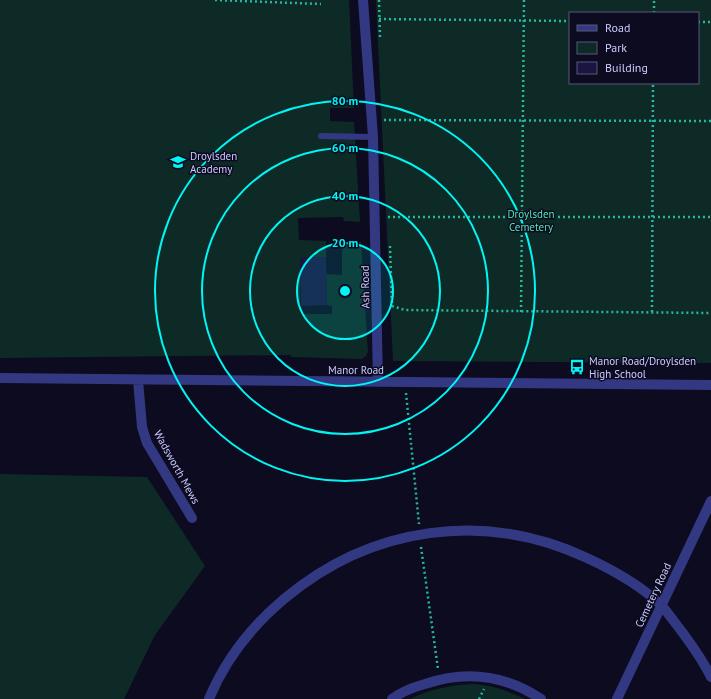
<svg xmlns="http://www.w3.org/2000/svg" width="711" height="699" font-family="'PT Sans',sans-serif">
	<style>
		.green { fill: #0e2a26; fill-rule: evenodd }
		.building { fill: #1a1642 }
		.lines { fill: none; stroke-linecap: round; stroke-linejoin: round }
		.path { stroke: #25b7a0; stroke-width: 2.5; stroke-dasharray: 2 3; stroke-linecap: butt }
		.service { stroke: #333882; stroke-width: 6 }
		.minor { stroke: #333882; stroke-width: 10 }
		.ring { fill: none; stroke: #00f5f4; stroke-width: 2 }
		.labels { text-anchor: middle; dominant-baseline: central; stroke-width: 3; stroke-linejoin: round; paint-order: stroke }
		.poi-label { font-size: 11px; fill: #cacaff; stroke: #0c0b20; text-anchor: start }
		.park-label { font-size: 11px; fill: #4ee6b1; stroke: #0c0b20 }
		.street-label { font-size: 11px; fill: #cacaff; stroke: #0c0b20 }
		.centre { fill: #00f5f4; stroke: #0c0b20; stroke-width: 2 }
		.ring-label { font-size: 12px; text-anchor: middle; font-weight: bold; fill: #00f5f4; stroke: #0c0b20; stroke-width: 3; stroke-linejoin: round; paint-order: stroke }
	</style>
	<rect width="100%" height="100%" fill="#0c0b20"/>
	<path class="green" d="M0 0H349L354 108H330V121L354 122 360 222 344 221 343 217 298 218 299 240 326 241V257L300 258V314H332V306L327 305 326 274 342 275V242H361L368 352 366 356 362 359 291 357V355L0 358Z
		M376 0H711V363L393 361ZM570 13H698V83H570Z
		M0 474 147 477 205 566 155 635 124 699H0Z
		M474 684C492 685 508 691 525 699H410C430 689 451 685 474 684Z"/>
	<path class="building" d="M326 257 327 305 301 306 300 258Z"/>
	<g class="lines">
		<path class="path" d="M215 0 321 4
			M379 0 380 37
			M654 13V0
			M379 19 570 21
			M698 22H711
			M384 120 711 121
			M388 217H711
			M390 246 392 306 405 310 711 313
			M521 312 524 0
			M652 312 653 83
			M406 393 419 524
			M421 547 438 669
			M479 699 484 689"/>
		<path class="service" d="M321 136 373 137"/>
		<path class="minor" d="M363 0 373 137 378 382
			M0 378 711 385
			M138 380 142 427 147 443 192 518
			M209 699C225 660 252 626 284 599 371 526 484 510 587 558 613 570 640 585 661 605 665 609 669 615 673 620 687 638 701 657 711 677
			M392 699C401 692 414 687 425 684 466 670 505 675 541 699
			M617 699 711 501"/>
	</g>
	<circle cx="345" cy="291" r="48" fill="#00f5f4" fill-opacity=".12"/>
	<g class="ring">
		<circle cx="345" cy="291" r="48"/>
		<circle cx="345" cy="291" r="95"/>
		<circle cx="345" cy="291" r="143"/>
		<circle cx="345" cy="291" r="190"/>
	</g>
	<defs>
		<g id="school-bare" transform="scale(1.2)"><path d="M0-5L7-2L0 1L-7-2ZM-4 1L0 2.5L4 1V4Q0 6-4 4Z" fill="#00f5f4" stroke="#0c0b20" stroke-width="2.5" paint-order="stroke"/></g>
		<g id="bus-bare" transform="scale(1.2)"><path d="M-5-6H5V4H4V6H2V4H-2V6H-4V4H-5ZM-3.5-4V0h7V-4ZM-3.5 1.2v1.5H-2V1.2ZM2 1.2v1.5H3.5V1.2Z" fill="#00f5f4" stroke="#0c0b20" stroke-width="2.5" paint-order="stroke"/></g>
	</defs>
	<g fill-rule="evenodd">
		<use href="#school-bare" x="178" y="162"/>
		<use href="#bus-bare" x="577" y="367"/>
	</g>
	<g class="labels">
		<g class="poi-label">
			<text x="190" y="156">Droylsden<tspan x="190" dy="13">Academy</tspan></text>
			<text x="589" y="361">Manor Road/Droylsden<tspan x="589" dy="13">High School</tspan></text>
		</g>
		<g class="park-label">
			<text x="531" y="214">Droylsden<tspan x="531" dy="13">Cemetery</tspan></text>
		</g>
		<g class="street-label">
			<text transform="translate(365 287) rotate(-91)">Ash Road</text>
			<text x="356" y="370">Manor Road</text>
			<text transform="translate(177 467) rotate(61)">Wadsworth Mews</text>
			<text transform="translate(653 595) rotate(-65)">Cemetery Road</text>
		</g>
	</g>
	<circle cx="345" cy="291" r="6" class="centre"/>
	<g class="ring-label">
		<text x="345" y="105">80 m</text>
		<text x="345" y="152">60 m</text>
		<text x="345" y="200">40 m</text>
		<text x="345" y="247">20 m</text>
	</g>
	<rect x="569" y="12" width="130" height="72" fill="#0c0b20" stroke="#585779"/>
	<rect x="577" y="25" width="20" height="6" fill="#333882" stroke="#585779"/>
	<text x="605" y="32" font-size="12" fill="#cacaff">Road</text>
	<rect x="577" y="42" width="20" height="12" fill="#0e2a26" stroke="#585779"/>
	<text x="605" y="52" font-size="12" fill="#cacaff">Park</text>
	<rect x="577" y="62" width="20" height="12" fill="#1a1642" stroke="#585779"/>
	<text x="605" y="72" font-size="12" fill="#cacaff">Building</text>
</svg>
